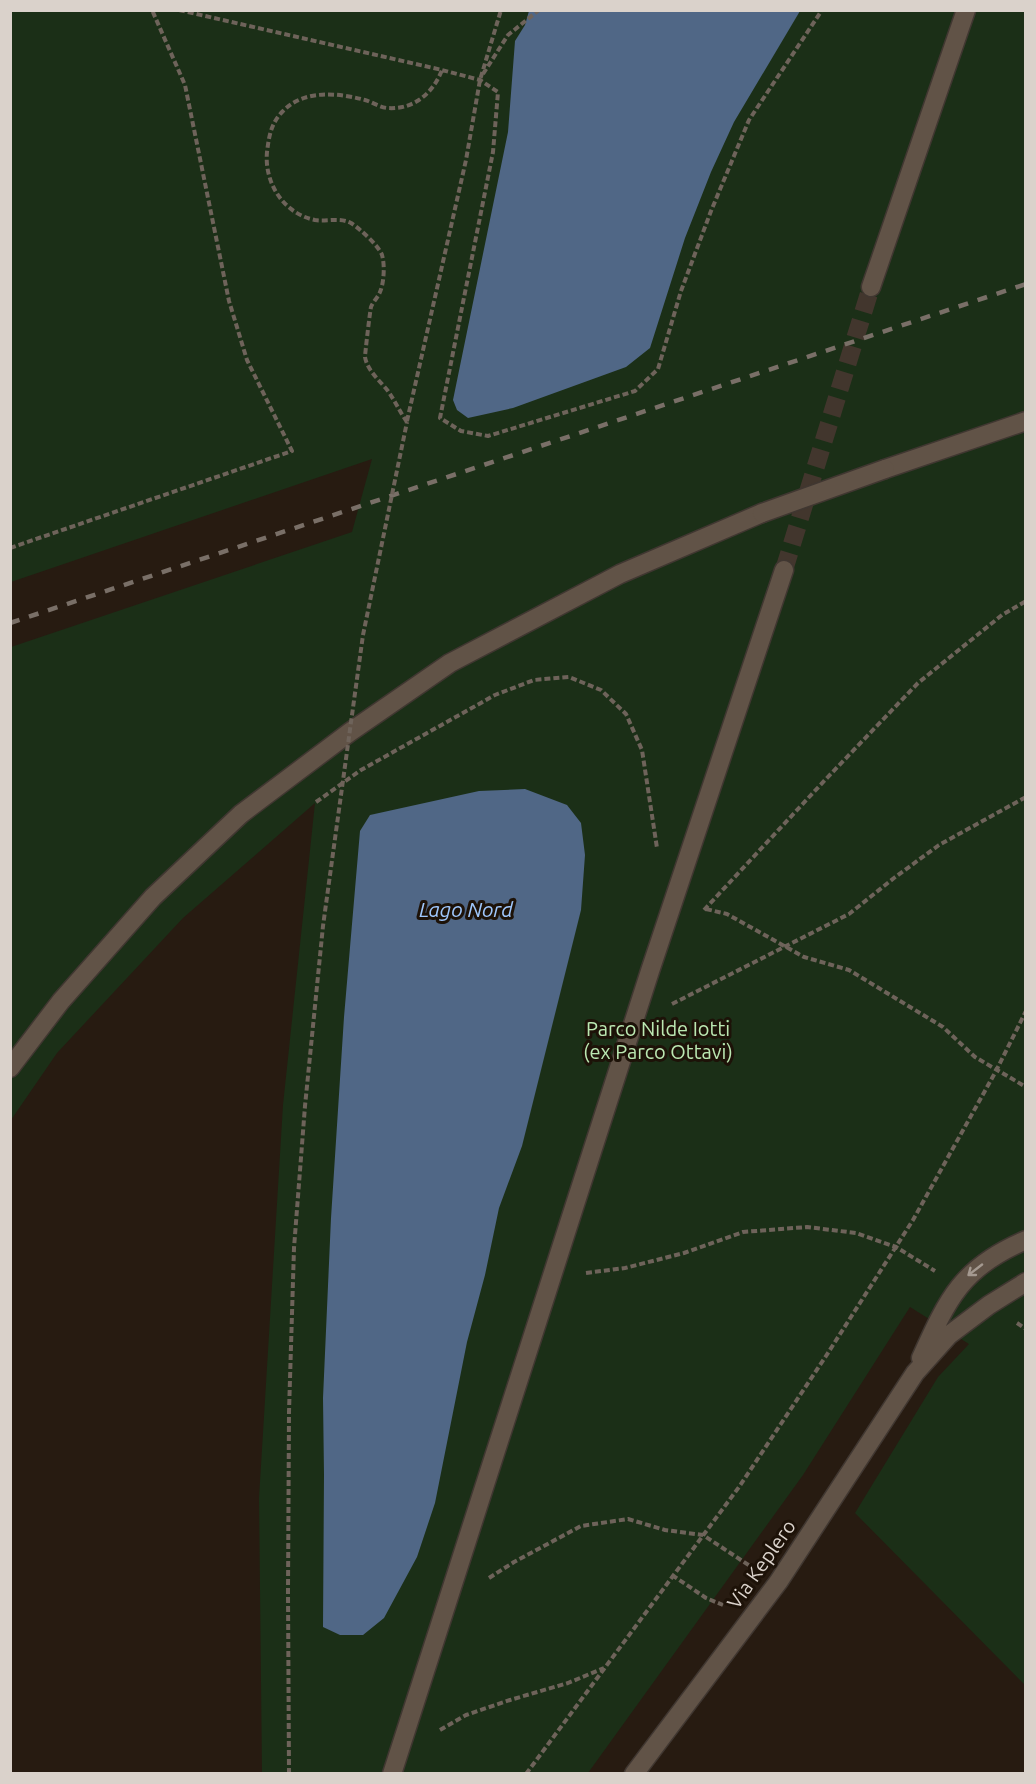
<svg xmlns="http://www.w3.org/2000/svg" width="1036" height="1784" font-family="Ubuntu,sans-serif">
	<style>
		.green { fill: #1b2f17 }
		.water { fill: #506786 }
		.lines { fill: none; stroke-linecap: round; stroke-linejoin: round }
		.street-tunnel { stroke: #42362d; stroke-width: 18; stroke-dasharray: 18 9; stroke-linecap: butt }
		.street-casing { stroke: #403731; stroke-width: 21 }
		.path { stroke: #6e635a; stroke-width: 4; stroke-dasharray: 6 3; stroke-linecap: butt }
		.street { stroke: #615347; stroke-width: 18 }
		.rail { stroke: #796f67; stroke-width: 4.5; stroke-dasharray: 10 10; stroke-linecap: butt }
		.street-bridge-casing { stroke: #403731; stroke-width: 21; stroke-linecap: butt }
		.path-bridge { stroke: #6e635a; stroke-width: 4; stroke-dasharray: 6 3; stroke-linecap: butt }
		.street-bridge { stroke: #615347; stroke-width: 18 }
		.oneway { stroke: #a49990 }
		.labels { text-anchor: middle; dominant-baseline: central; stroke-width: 6; stroke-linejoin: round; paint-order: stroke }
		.park-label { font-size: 20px; fill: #bbe8b2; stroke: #1d1208 }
		.street-label { font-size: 20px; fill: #dad2cb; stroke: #1d1208 }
		.water-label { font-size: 21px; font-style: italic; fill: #9fc7fc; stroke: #1d1208 }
	</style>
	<rect width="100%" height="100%" fill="#271b11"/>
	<path class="green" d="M11 11H1025V1685L855 1513 938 1377 969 1344 910 1307 803 1475 588 1773H262L259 1498 283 1105 315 803 183 918 57 1053 11 1120V647L352 532 372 459 11 582Z"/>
	<path class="water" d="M529 11H800L734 122 711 172 685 238 650 348 626 367 513 408 468 418 457 410 453 400 508 132 515 41 525 25Z
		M525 789 567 805 581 823 585 855 581 910 522 1146 499 1208 485 1275 467 1342 435 1503 417 1557 384 1618 363 1635H340L323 1627 324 1475 323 1398 331 1218 344 1017 360 831 370 815 479 791Z"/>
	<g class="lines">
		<path class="street-tunnel" d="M784 570 871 287"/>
		<g class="street-casing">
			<path id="street" d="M871 287 966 10
				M885 469 1026 421
				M10 1068 61 1001 153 897 241 814 350 732 450 663 620 574 762 513
				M921 1358C948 1298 962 1267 1026 1240
				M392 1774 650 971 784 570
				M634 1774 779 1581 915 1373 949 1335 989 1305 1026 1282"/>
		</g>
		<path class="path" d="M179 10 442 70 480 80 498 92 493 152 440 418 461 431 488 436 635 391 658 369 681 291 711 211 749 120 822 10
			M483 74 508 35 539 10
			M407 421 466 160 480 80 501 10
			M407 422C400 412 395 401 388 391 380 381 367 370 365 357 365 354 370 311 371 307 373 302 378 297 380 292 384 283 385 265 382 255 379 246 359 228 351 223 339 217 327 222 315 220 284 214 264 183 267 152 269 136 271 123 283 111 304 89 339 93 365 100 372 102 379 107 387 108 414 110 433 93 442 70
			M10 548 292 451 247 360 229 301 185 85 152 10
			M316 802 361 770 495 695 534 680 569 677 601 690 626 714 642 750 657 848
			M706 909 727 914 804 957 849 970 943 1027 975 1057 1026 1087
			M704 910 825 780 918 683 1002 615 1026 601
			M672 1004 849 914 894 878 939 845 1026 797
			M586 1273 625 1268 684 1253 743 1232 807 1227 856 1233 896 1247 935 1271
			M1017 1323 1026 1329
			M672 1575 706 1598 723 1605
			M489 1578 514 1562 581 1526 628 1519 665 1530 703 1535 753 1568
			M440 1730 466 1715 510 1700 568 1683 604 1668
			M526 1774 739 1487 826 1356 913 1220 996 1071 1026 1011"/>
		<use href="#street" class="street"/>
		<path class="rail" d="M10 623 1026 284"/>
		<g class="street-bridge-casing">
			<path id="street-bridge" d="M762 513 885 469"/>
		</g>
		<path class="path-bridge" d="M289 1774 288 1592 289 1412 294 1248 305 1106 323 926 363 635 407 422"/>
		<use href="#street-bridge" class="street-bridge"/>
	</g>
	<defs><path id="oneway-shaft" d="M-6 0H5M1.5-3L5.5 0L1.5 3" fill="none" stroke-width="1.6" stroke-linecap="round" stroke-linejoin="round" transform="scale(1.5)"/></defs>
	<use class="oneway" href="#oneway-shaft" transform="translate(975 1270) rotate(142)"/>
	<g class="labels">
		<g class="park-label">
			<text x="658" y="1028">Parco Nilde Iotti<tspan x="658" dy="23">(ex Parco Ottavi)</tspan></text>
		</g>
		<g class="street-label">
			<text transform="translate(761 1564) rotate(-55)">Via Keplero</text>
		</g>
		<g class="water-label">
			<text x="466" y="909">Lago Nord</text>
		</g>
	</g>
	<rect width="1036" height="1784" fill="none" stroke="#dad2cb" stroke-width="24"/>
</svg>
